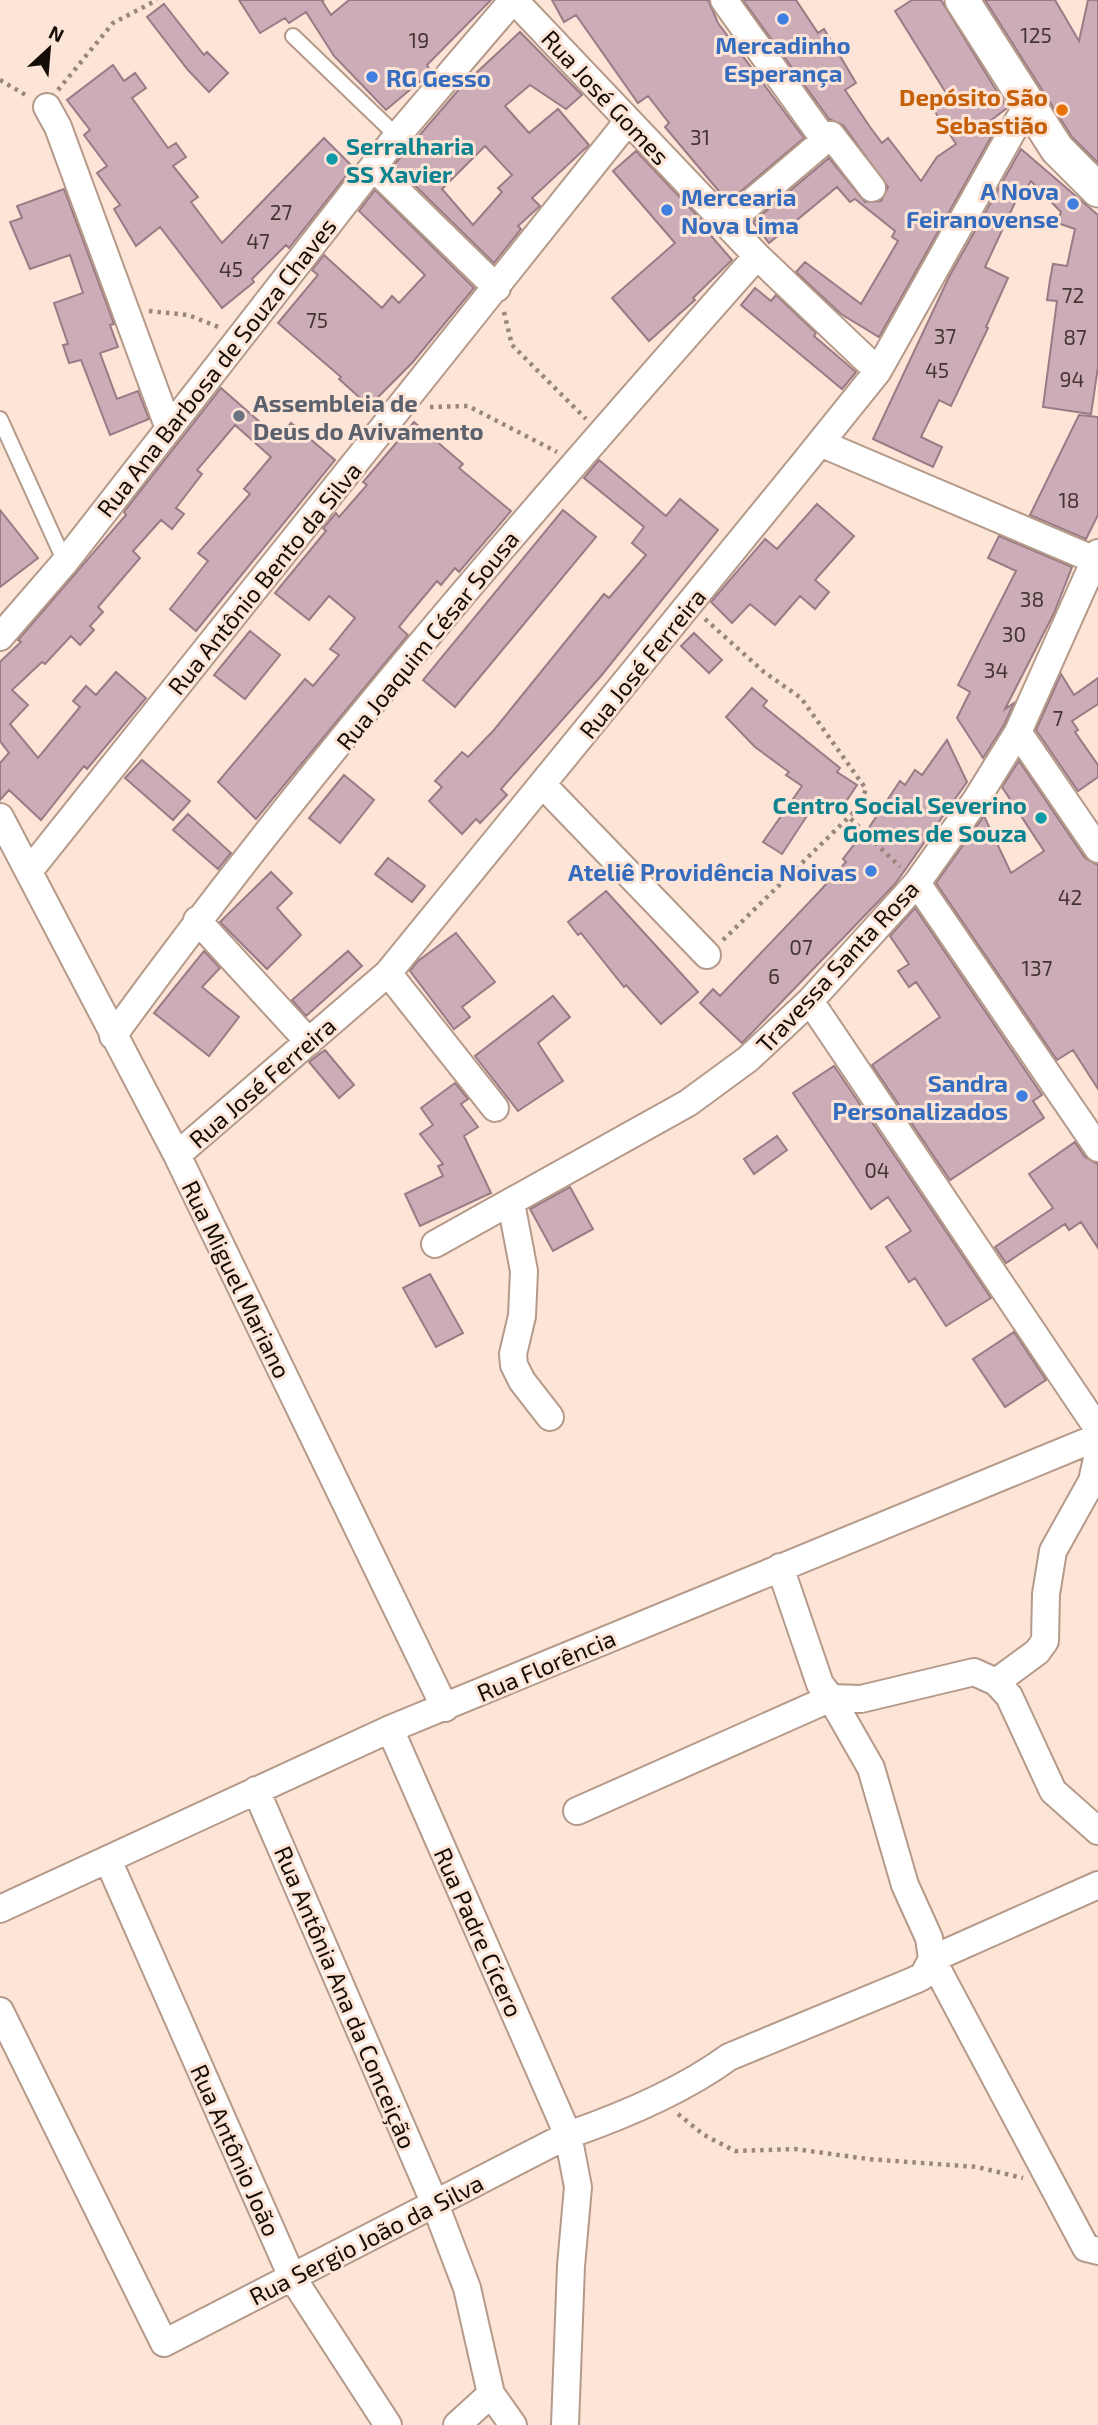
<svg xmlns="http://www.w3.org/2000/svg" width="1098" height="2425" font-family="'Exo 2',sans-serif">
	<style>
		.building { fill: #ccacb7; stroke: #997b85; stroke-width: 2; fill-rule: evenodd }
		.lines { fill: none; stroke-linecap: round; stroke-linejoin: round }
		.service-casing { stroke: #b59a8a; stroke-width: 18 }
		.minor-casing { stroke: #b59a8a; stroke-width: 30 }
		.tertiary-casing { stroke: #b59a8a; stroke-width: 37 }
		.path { stroke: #99877d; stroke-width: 4.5; stroke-dasharray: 3.5 5; stroke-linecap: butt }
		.service { stroke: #fff; stroke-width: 14 }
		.minor { stroke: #fff; stroke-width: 26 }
		.tertiary { stroke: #fff; stroke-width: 33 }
		.shop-dot { fill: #3f7fe0; stroke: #fce4d7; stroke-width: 2.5 }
		.food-dot { fill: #e8710a; stroke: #fce4d7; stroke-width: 2.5 }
		.culture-dot { fill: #0f9aa8; stroke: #fce4d7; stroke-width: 2.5 }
		.worship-dot { fill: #6b7280; stroke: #fce4d7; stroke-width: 2.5 }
		.labels { text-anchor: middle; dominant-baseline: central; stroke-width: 6; stroke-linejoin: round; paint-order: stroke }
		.number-label { font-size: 21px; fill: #443533 }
		.shop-label { font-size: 24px; font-weight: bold; fill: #366cbe; stroke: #fce4d7; text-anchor: end }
		.food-label { font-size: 24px; font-weight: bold; fill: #c56008; stroke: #fce4d7; text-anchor: end }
		.street-label { font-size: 24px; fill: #160d07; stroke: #fce4d7 }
		.culture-label { font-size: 24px; font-weight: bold; fill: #0d838f; stroke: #fce4d7; text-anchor: start }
		.worship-label { font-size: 24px; font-weight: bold; fill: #5b616d; stroke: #fce4d7; text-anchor: start }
	</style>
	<rect width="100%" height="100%" fill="#fce4d7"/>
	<path class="building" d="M239 0H324L322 1 331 15 349 0H491L427 65 431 72 386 110 334 56 306 12 289 23 285 18 260 33Z
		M552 0H708L718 23 804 138 728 202 665 127 669 123 648 96 638 103 576 15 564 22Z
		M743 0H796L818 33 824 29 856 83 845 90 870 127 882 143 888 138 921 181 937 157 956 144 930 104 946 93 895 11 912 0H941L1007 108 985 125 995 130 879 337 841 314 796 272 805 262 861 304 898 241 892 237 895 231 855 199 850 202 837 187 769 243 753 222 829 158 865 202 881 201 888 187 843 125 829 119Z
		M985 0H1055L1079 41 1088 0H1098V163L1072 137Z
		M164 4 204 55 207 52 228 73 209 92 188 70 147 17Z
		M520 32 582 95 566 109 530 85 505 106 529 133 558 109 589 145 532 198 540 206 518 226 521 229 494 263 394 165 461 87ZM485 146 512 175 498 188 502 192 473 225 442 189Z
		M113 65 124 81 135 73 146 88 132 98 168 148 176 143 186 157 173 166 198 197 191 202 222 243 324 138 353 167 289 248 286 245 252 279 254 282 222 308 160 227 136 246 114 209 120 205 97 173 107 166 84 135 90 130 67 100Z
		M1021 149 1098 215V367L1091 414 1043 407 1057 301 1047 300 1050 280 1053 264 1067 266 1075 229 1057 223 1061 212 1031 181 1022 195 1019 194 985 267 1008 278 986 327 988 328 951 406 939 400 921 437 942 447 933 467 873 439 949 277Z
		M636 151 709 228 706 230 732 260 693 298 695 300 649 341 612 298 675 243 613 171Z
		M64 189 114 324 110 325 118 347 100 353 117 399 138 391 149 419 110 435 81 360 69 363 63 345 68 344 54 303 83 293 70 255 30 269 10 222 22 218 17 206Z
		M375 190 474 288 412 363 369 406 339 379 341 377 278 323 318 275 312 270 324 255 382 308 392 296 399 303 425 275 359 211Z
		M755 288 771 301 776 295 816 333 814 336 856 372 842 389 741 305Z
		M221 388 278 438 291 423 335 460 196 631 170 609 208 561 198 553 250 494 244 489 271 457 235 425 197 470 202 474 176 508 184 514 172 529 161 520 133 551 140 558 98 607 103 612 90 626 94 630 80 645 71 636 45 664 42 662 12 690 28 705 10 724 38 758 80 707 73 701 86 686 96 695 116 672 146 698 87 769 84 766 41 820 9 790 0 800V763L9 753 0 741V662L21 642 18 640 126 515 124 512Z
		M1079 415 1098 417V515L1086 539 1030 515Z
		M414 422 463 464 459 468 511 511 459 572 455 568 441 585 437 581 411 612 399 627 408 635 256 819 218 782 305 679 313 686 339 655 330 649 355 618 329 596 309 620 275 593 326 531 323 528 326 525 336 513 339 517 367 485 363 482Z
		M599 460 666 516 680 499 718 530 601 676 501 789 507 795 480 823 476 819 462 834 429 801 442 787 435 781 462 752 468 757 494 730 604 594 609 598 646 555 632 543 644 527 584 478Z
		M817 504 854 536 815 580 829 592 815 609 800 596 775 625 750 604 732 623 711 602 765 539 777 549Z
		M0 510 38 558 0 587Z
		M563 510 596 537 455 707 423 680Z
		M999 536 1072 567 1054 613 1005 709 1014 703 1004 725 983 758 957 718 970 692 958 685 1016 571 988 558Z
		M250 631 280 655 245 699 214 675Z
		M694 633 722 660 709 673 681 646Z
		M1061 674 1074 695 1098 678V704L1072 721 1078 730 1075 732 1098 765V777L1078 791 1036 730Z
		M752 688 767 701 763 706 840 768 837 772 857 785 839 812 818 799 782 854 763 842 802 786 786 775 789 772 755 747 726 717Z
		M947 740 967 782 895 884 742 1043 700 1003 713 989 720 996 819 892 846 862 843 859 856 842 858 844 900 781 905 785 915 770 922 775Z
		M142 760 190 801 173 820 125 778Z
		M1019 761 1085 858 1098 865V1089L1073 1050 1057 1060 936 883 984 816 1011 873 1044 851 1002 787Z
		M344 775 374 800 340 843 309 818Z
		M188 814 231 853 218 869 173 830Z
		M388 858 425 886 412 902 375 874Z
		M271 872 292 893 277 908 301 935 267 969 220 922Z
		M606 891 698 992 661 1024 626 985 624 987 581 933 578 935 568 922Z
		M915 908 1042 1095 1033 1101 1044 1118 950 1180 872 1065 940 1017 916 982 909 987 898 971 909 964 890 936Z
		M456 933 495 982 462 1007 470 1017 454 1029 410 971 418 961Z
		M204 951 220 968 202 987 239 1017 209 1056 154 1013Z
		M348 951 362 966 306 1016 292 1000Z
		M553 996 570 1017 538 1043 563 1081 518 1111 475 1056Z
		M325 1050 354 1085 339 1098 309 1062Z
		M834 1066 991 1298 946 1326 915 1278 909 1282 886 1247 911 1231 888 1197 871 1209 793 1093Z
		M455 1083 468 1099 461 1104 478 1127 464 1136 491 1193 420 1226 405 1194 443 1176 438 1166 443 1164 420 1134 433 1125 421 1108Z
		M777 1136 787 1150 754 1174 744 1159Z
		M1075 1142 1085 1157 1098 1164V1248L1081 1222 1069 1230 1065 1224 1006 1263 995 1247 1053 1208 1029 1174Z
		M570 1187 593 1229 553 1251 530 1209Z
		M430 1274 463 1333 436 1347 403 1288Z
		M1014 1332 1046 1380 1005 1407 973 1359Z"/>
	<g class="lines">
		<g class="service-casing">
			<path id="service" d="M293 36 397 136
				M0 419 65 562"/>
		</g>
		<g class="minor-casing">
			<path id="minor" d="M514 0 757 256 878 371
				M724 0 821 135H831
				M47 107 58 127 168 426
				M831 135 872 188
				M373 167 497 288
				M726 224 831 135
				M820 443 1095 560 1098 565
				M0 637 65 562 397 136 513 0
				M1018 732 1098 849
				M543 785 707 955
				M0 817 177 1155 445 1708
				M30 870 628 121
				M917 883 1098 1148
				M197 920 309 1042
				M388 973 495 1108
				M810 1001 1098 1429
				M113 1036C311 763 534 508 757 256
				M177 1155 388 973 804 463 878 371 1027 105
				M511 1203 524 1271 522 1316 513 1354 514 1365 522 1381 550 1417
				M435 1244 688 1103 748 1059 810 1001 917 883 976 800 1018 732 1098 553
				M780 1567 820 1684 831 1698 861 1699 974 1672 996 1682 1009 1696 1053 1791 1098 1831
				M996 1682 1037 1652 1045 1641 1046 1594 1053 1551 1092 1481 1098 1454
				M390 1729 568 2135 578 2187 571 2266 565 2425
				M256 1790 435 2204 467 2288 491 2394 513 2425
				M108 1860 292 2277 388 2425
				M1098 1885 932 1959 1086 2248 1098 2251
				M0 1909 390 1729 1098 1437
				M0 2011 164 2343 568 2135C623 2116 681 2092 729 2057L915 1980 923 1976 932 1959 929 1938 905 1885 871 1768 831 1698 577 1811
				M457 2425 491 2394"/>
		</g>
		<g class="tertiary-casing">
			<path id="tertiary" d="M962 0 1057 149 1098 190"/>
		</g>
		<path class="path" d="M0 80 29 97
			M58 90 113 23 157 0
			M149 311 188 315 221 328
			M504 312 512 345 586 419
			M430 407 468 406 557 452
			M705 619 764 672 801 698 866 789 860 805 849 817 900 867
			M723 940 849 817
			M678 2114 704 2135 735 2151 795 2149 868 2159 977 2167 1023 2178"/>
		<use href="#service" class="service"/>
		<use href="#minor" class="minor"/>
		<use href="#tertiary" class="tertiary"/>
	</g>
	<g class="shop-dot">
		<circle cx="783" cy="19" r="7"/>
		<circle cx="372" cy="77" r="7"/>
		<circle cx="1073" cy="204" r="7"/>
		<circle cx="667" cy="210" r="7"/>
		<circle cx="871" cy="871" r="7"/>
		<circle cx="1022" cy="1096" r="7"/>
	</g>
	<circle class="food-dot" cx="1062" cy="110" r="7"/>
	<g class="culture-dot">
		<circle cx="332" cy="159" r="7"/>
		<circle cx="1041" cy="818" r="7"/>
	</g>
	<circle class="worship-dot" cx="239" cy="416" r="7"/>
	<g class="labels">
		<g class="number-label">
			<text x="1036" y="34">125</text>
			<text x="419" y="39">19</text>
			<text x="700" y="136">31</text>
			<text x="281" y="211">27</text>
			<text x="258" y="240">47</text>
			<text x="231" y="268">45</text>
			<text x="1073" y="294">72</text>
			<text x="317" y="319">75</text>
			<text x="945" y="335">37</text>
			<text x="1075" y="336">87</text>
			<text x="937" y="369">45</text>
			<text x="1072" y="378">94</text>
			<text x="1069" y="499">18</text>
			<text x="1032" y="598">38</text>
			<text x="1014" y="633">30</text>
			<text x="996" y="669">34</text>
			<text x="1058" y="717">7</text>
			<text x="1070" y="896">42</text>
			<text x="801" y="946">07</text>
			<text x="1037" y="967">137</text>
			<text x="774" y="975">6</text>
			<text x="877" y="1169">04</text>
		</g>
		<g class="shop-label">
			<text x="783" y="44" text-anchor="middle">Mercadinho<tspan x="783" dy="28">Esperança</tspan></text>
			<text x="386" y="77" text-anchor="start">RG Gesso</text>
			<text x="1059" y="190">A Nova<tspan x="1059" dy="28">Feiranovense</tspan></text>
			<text x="681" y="196" text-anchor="start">Mercearia<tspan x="681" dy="28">Nova Lima</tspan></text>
			<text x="857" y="871">Ateliê Providência Noivas</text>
			<text x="1008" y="1082">Sandra<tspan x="1008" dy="28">Personalizados</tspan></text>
		</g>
		<g class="food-label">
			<text x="1048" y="96">Depósito São<tspan x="1048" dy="28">Sebastião</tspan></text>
		</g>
		<g class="street-label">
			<text transform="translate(606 97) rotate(47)">Rua José Gomes</text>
			<text transform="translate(216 367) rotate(-52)">Rua Ana Barbosa de Souza Chaves</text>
			<text transform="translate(264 578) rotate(-51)">Rua Antônio Bento da Silva</text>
			<text transform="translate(427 640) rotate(-51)">Rua Joaquim César Sousa</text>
			<text transform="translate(642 663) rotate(-51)">Rua José Ferreira</text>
			<text transform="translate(837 966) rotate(-47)">Travessa Santa Rosa</text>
			<text transform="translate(262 1082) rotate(-41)">Rua José Ferreira</text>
			<text transform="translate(237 1279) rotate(64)">Rua Miguel Mariano</text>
			<text transform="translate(546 1665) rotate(-23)">Rua Florência</text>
			<text transform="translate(479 1932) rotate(66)">Rua Padre Cícero</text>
			<text transform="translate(346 1997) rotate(67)">Rua Antônia Ana da Conceição</text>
			<text transform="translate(236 2150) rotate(66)">Rua Antônio João</text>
			<text transform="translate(366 2239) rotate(-27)">Rua Sergio João da Silva</text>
		</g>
		<g class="culture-label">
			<text x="346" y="145">Serralharia<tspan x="346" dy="28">SS Xavier</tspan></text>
			<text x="1027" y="804" text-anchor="end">Centro Social Severino<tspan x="1027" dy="28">Gomes de Souza</tspan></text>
		</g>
		<g class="worship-label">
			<text x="253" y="402">Assembleia de<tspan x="253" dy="28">Deus do Avivamento</tspan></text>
		</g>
	</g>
	<g transform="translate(49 49) rotate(26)" stroke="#fce4d7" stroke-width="5" paint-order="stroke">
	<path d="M0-5L12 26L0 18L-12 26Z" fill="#160d07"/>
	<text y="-10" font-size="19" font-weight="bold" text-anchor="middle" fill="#160d07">N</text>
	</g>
</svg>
